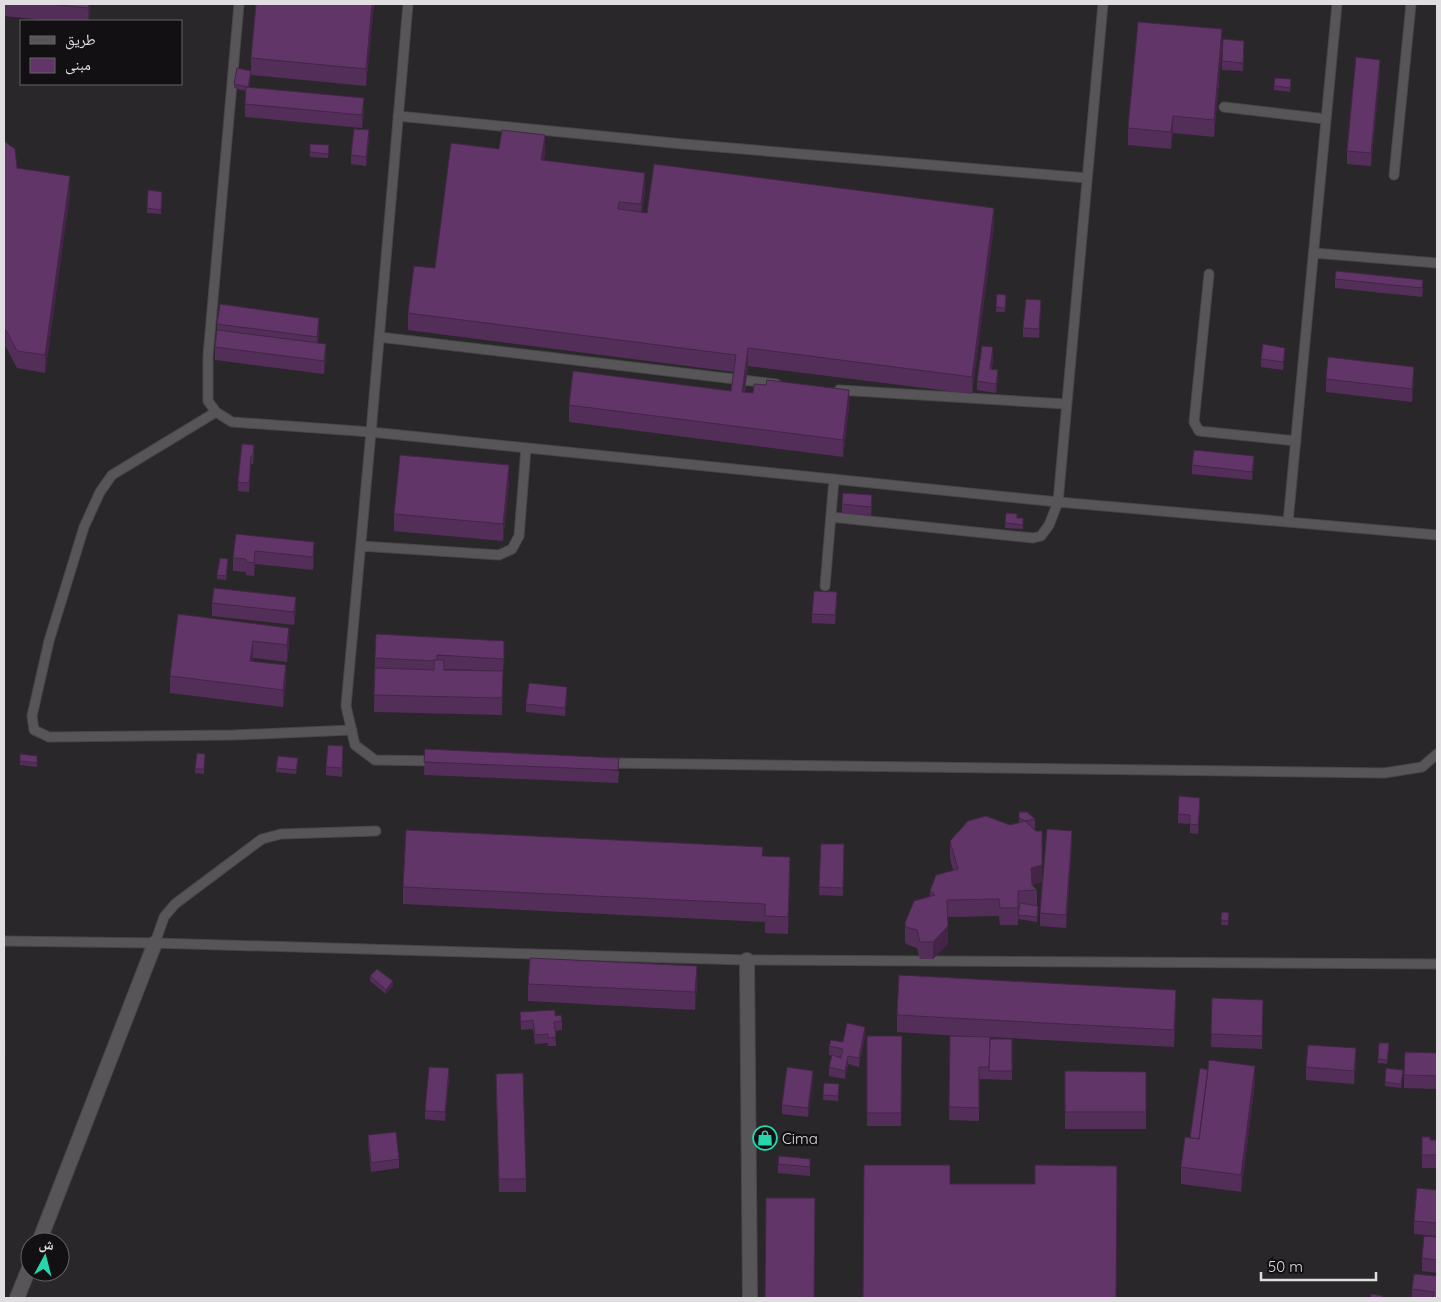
<svg xmlns="http://www.w3.org/2000/svg" width="1441" height="1302" font-family="Quicksand,'Noto Naskh Arabic',sans-serif">
	<style>
		.lines { fill: none; stroke-linecap: round; stroke-linejoin: round }
		.service-casing { stroke: #484648; stroke-width: 11 }
		.minor-casing { stroke: #484648; stroke-width: 16 }
		.service { stroke: #585559; stroke-width: 9 }
		.minor { stroke: #585559; stroke-width: 14 }
		.wall { fill: #532e59; fill-rule: evenodd }
		.shaded-wall { fill: #442548 }
		.building { fill: #613567; stroke: #442548 }
		.labels { text-anchor: middle; dominant-baseline: central; stroke-width: 4.5; stroke-linejoin: round; paint-order: stroke }
		.poi-label { font-size: 15px; fill: #e0dee0; stroke: #121012; text-anchor: start }
	</style>
	<rect width="100%" height="100%" fill="#2a272a"/>
	<g class="lines">
		<g class="service-casing">
			<path id="service" d="M239 4 208 356V401L216 412 232 422 371 432 1058 502 1437 535
				M408 4 371 432 346 706 355 745 375 760 435 761
				M1224 107 1326 119
				M398 116 683 144 1087 178
				M1394 175 1411 4
				M1314 253 1437 263
				M1209 274 1194 422 1199 431 1296 441
				M379 337 776 384
				M839 390 1066 404
				M216 412 112 475 100 492 84 527 49 641 32 716 34 730 49 737 234 735 352 730
				M831 517 1033 538 1041 536 1049 525 1058 502 1103 4
				M1288 522 1337 4
				M361 546 499 555 512 549 519 536 526 448
				M825 586 834 479
				M608 763 1384 773 1422 767 1437 754
				M4 941 155 943 747 960 1437 964
				M155 943 164 917 175 904 262 839 281 834 376 831"/>
		</g>
		<g class="minor-casing">
			<path id="minor" d="M747 960 750 1298
				M39 1242 155 943
				M17 1298 30 1266"/>
		</g>
		<use href="#service" class="service"/>
		<use href="#minor" class="minor"/>
	</g>
	<path class="wall" d="M4 4H90L89 21H52L4 16Z
		M256 4H374L366 86 251 75 249 87 364 111 362 128 245 117V104L246 91 234 88V84L251 71V58Z
		M1222 47 1214 137 1173 133 1171 149 1128 145V128Z
		M1244 49 1243 71 1222 70V61Z
		M1380 73 1371 166 1347 164V151Z
		M1291 84 1290 92 1274 90V86Z
		M369 139 366 166 351 164V155Z
		M499 149 545 152 544 160 645 190 642 212 994 225 972 394 748 366 745 392 849 407 843 457 569 422V405L731 391 734 372 408 330V313L435 268Z
		M329 150 328 158 310 157V152Z
		M17 168 70 193 45 373 17 368 6 347 4 348Z
		M162 196 161 214 147 213V208Z
		M1335 279 1423 288 1422 297 1335 288Z
		M997 294 1006 295 1005 312H996Z
		M1041 309 1039 338 1023 337V328Z
		M217 324 319 331 318 343 326 357 324 374 215 360V347L217 330Z
		M993 356 992 369 998 379 996 393 977 390V381Z
		M1285 356 1283 370 1261 367V359Z
		M1326 379 1414 380 1412 402 1326 392Z
		M242 444 254 454 253 464H251L249 492 238 491V482Z
		M1192 465H1254L1252 480 1192 474Z
		M509 482 503 541 394 531V514Z
		M842 504H872L871 516 842 513Z
		M1017 518H1023V529L1005 528V523Z
		M236 534 314 555 313 570 255 564 254 576 246 575V572L233 571V558Z
		M228 564 226 580 217 579V575Z
		M837 601 835 624 812 623V614Z
		M212 603 296 610 294 625 212 616Z
		M178 614 289 645 287 662 253 658 252 661 286 682 283 707 170 693V676Z
		M504 654 503 672 502 715 374 712 375 658ZM444 669 476 670H444Z
		M567 696 565 716 526 712V704Z
		M425 749 619 771 618 783 424 775Z
		M20 754 37 756V767L20 765Z
		M205 754 204 774 195 773V769Z
		M343 755 342 777 326 775V767Z
		M298 762 296 774 276 772V768Z
		M1200 806 1198 834 1190 833V824L1178 823V814Z
		M1019 812 1035 819V830L1042 879 1072 844 1066 928 1040 926V913L1042 882 1032 885 1037 890V906L1038 910 1037 922 1018 919 1019 908H1018V925H1000L999 916 948 917V943L933 959H920L917 948 906 944 905 941V923L930 897V891L953 870 950 858V841L1019 823Z
		M821 844H844L843 896 819 895Z
		M763 856 790 874 788 934 765 933V922L403 904V887Z
		M1222 912 1229 913 1228 925H1221Z
		M370 976 393 986 386 994 370 981Z
		M528 984H697L695 1010 528 1001Z
		M1212 998 1263 1000 1262 1049 1211 1047Z
		M1176 1007 1174 1047 990 1037V1039H1012V1080L979 1079V1121L949 1120 950 1036 974 1037 897 1032V1015Z
		M520 1012 555 1016 562 1021V1030L555 1031 556 1046H548V1043L535 1044 533 1029 521 1030Z
		M865 1036 859 1067 848 1064 845 1079 829 1076V1067L841 1057 829 1055V1046Z
		M867 1036H902L901 1126H867Z
		M4 1040 5 1054V1063H4Z
		M1389 1048 1387 1064 1378 1063V1059Z
		M1437 1053V1089L1404 1088V1075Z
		M1356 1061 1354 1084 1306 1080V1067Z
		M1065 1071 1146 1072V1129H1065Z
		M1403 1074 1401 1088 1385 1086V1082Z
		M449 1077 445 1121 425 1119V1111Z
		M813 1079 808 1117 782 1114V1105Z
		M824 1083 839 1084 838 1101 823 1100Z
		M1255 1083 1241 1192 1181 1184V1167L1190 1138Z
		M496 1087 526 1179V1192H499Z
		M368 1135 399 1159V1168L371 1172 368 1144Z
		M1422 1137 1430 1140H1437V1168H1422Z
		M778 1164 810 1167V1176L778 1173Z
		M1437 1190V1236L1414 1234V1221Z
		M1437 1237V1273L1422 1271V1258Z
		M1437 1276V1298H1412V1289Z"/>
	<path class="shaded-wall" d="M89 4H90L88 21V8Z
		M372 4H374L366 86V69Z
		M1222 29V47L1214 137V120Z
		M1380 60V73L1371 166V153Z
		M364 98V111L362 128V115Z
		M1173 116V133L1171 149V132Z
		M369 130V139L366 166V157Z
		M545 135V152L541 177V160Z
		M645 173V190L641 222V204Z
		M70 176V193L45 373V355Z
		M994 208V225L972 394V377Z
		M1041 300V309L1039 338V329Z
		M319 318V331L317 350V337Z
		M6 330V347L4 348V331Z
		M326 344V357L324 374V361Z
		M993 347V356L990 378V369Z
		M748 348V366L742 409V392Z
		M1285 348V356L1283 370V362Z
		M1414 367V380L1412 402V389Z
		M998 370V379L996 393V384Z
		M849 390V407L843 457V440Z
		M251 456V464L249 492V483Z
		M1254 456V465L1252 480V472Z
		M509 465V482L503 541V524Z
		M314 542V555L313 570V557Z
		M255 551V564L254 576V563Z
		M296 597V610L294 625V612Z
		M289 628V645L287 662V645Z
		M253 641V658L250 678V661Z
		M286 665V682L283 707V690Z
		M567 687V696L565 716V708Z
		M1200 798V806L1198 834V825Z
		M1072 831V844L1066 928V915Z
		M790 857V874L788 934V917Z
		M1042 865V882L1031 885V868Z
		M948 926V943L933 959V942Z
		M697 966V984L695 1010V992Z
		M393 981V986L386 994V990Z
		M1176 990V1007L1174 1047V1030Z
		M865 1027V1036L859 1067V1058Z
		M1356 1048V1061L1354 1084V1071Z
		M848 1056V1064L845 1079V1071Z
		M1255 1066V1083L1241 1192V1175Z
		M449 1068V1077L445 1121V1112Z
		M813 1071V1079L808 1117V1108Z"/>
	<path class="building" d="M49 4H89L88 8Z
		M256 4H372L366 69 251 58Z
		M1138 22 1222 29 1214 120 1173 116 1171 132 1128 128Z
		M1223 39 1244 41 1243 63 1222 61Z
		M1356 57 1380 60 1371 153 1347 151Z
		M237 68 251 71 248 87 234 84Z
		M1275 78 1291 79 1290 88 1274 86Z
		M246 87 364 98 362 115 245 104Z
		M354 129 369 130 366 157 351 155Z
		M502 130 545 135 541 160 645 173 641 204 619 202 618 209 647 213 654 164 994 208 972 377 748 348 742 392 753 393 754 384 766 385 767 380 849 390 843 440 569 405 573 371 731 391 736 355 408 313 414 266 435 268 451 143 499 149Z
		M4 141 15 149 17 168 70 176 45 355 17 351 6 330 4 331Z
		M310 144 329 145 328 154 310 152Z
		M148 190 162 192 161 210 147 208Z
		M1336 271 1423 280 1422 288 1335 279Z
		M997 294 1006 295 1005 308 996 307Z
		M1026 299 1041 300 1039 329 1023 328Z
		M220 304 319 318 317 337 217 324Z
		M217 330 326 344 324 361 215 347Z
		M1263 344 1285 348 1283 362 1261 359Z
		M982 346 993 347 990 369 998 370 996 384 977 381Z
		M1328 357 1414 367 1412 389 1326 379Z
		M242 444 254 445 253 456H251L249 483 238 482Z
		M1194 450 1254 456 1252 472 1192 465Z
		M400 455 509 465 503 524 394 514Z
		M843 493 872 495 871 507 842 504Z
		M1006 513 1017 514V518H1023V525L1005 523Z
		M236 534 314 542 313 557 255 551 254 563 246 562V559L233 558Z
		M220 558 228 559 226 576 217 575Z
		M214 588 296 597 294 612 212 603Z
		M814 591 837 592 835 615 812 614Z
		M178 614 289 628 287 645 253 641 250 661 286 665 283 690 170 676Z
		M376 634 504 641V659L437 655V660H434V661L375 658Z
		M434 660H444V670L503 671 502 698 374 695 375 668 434 670Z
		M529 683 567 687 565 708 526 704Z
		M328 745 343 746 342 768 326 767Z
		M425 749 619 758 618 770 424 762Z
		M197 753 205 754 204 769H195Z
		M20 754 37 756V763L20 761Z
		M278 756 298 758 296 770 276 768Z
		M1179 796 1200 798 1198 825 1190 824V815L1178 814Z
		M1019 812H1027L1035 819 1025 821 1036 831H1042V865L1031 868 1032 885 1037 890 1018 891V908H1000L999 899 947 900 948 926 933 942H920L917 930 906 927 905 923 914 901 935 895 930 891 936 875 958 869 950 841 968 821 986 816 1010 825 1025 821 1019 818Z
		M1047 829 1072 831 1066 915 1040 913Z
		M406 830 763 847 762 856 790 857 788 917 765 916V904L403 887Z
		M821 844H844L843 888 819 887Z
		M1020 903 1038 906 1037 917 1018 915Z
		M1222 912 1229 913 1228 921 1221 920Z
		M530 958 697 966 695 992 528 984Z
		M377 969 393 981 386 990 370 976Z
		M899 975 1176 990 1174 1030 897 1015Z
		M1212 998 1263 1000 1262 1036 1211 1034Z
		M555 1010V1016L561 1015 562 1021 554 1022 556 1037 548 1038V1034L535 1035 533 1020 521 1022 520 1012Z
		M847 1023 865 1027 859 1058 848 1056 845 1071 829 1067 832 1055 841 1058 843 1049 829 1046 831 1040 843 1042Z
		M867 1036H902L901 1113H867Z
		M950 1036 990 1037 989 1067H979V1108L949 1107Z
		M990 1039H1012V1071H989Z
		M4 1040H5V1054H4Z
		M1379 1043H1389L1387 1060 1378 1059Z
		M1308 1045 1356 1048 1354 1071 1306 1067Z
		M1405 1052 1437 1053V1076L1404 1075Z
		M1209 1060 1255 1066 1241 1175 1181 1167 1185 1137 1199 1139Z
		M429 1067 449 1068 445 1112 425 1111Z
		M787 1067 813 1071 808 1108 782 1105Z
		M1200 1068 1208 1070 1199 1139 1190 1138Z
		M1386 1068 1403 1070 1401 1084 1385 1082Z
		M1065 1071 1146 1072V1112H1065Z
		M523 1073 526 1179H499L496 1074Z
		M824 1083 839 1084 838 1096 823 1095Z
		M396 1132 399 1159 371 1163 368 1135Z
		M1422 1137H1430V1140H1437V1155H1422Z
		M779 1156 810 1159V1167L778 1164Z
		M864 1165H950V1184H1035V1165L1117 1166 1116 1298H863Z
		M1417 1188 1437 1190V1223L1414 1221Z
		M766 1198H815L814 1298H765Z
		M1424 1236 1437 1237V1260L1422 1258Z
		M1414 1274 1437 1276V1298H1433L1434 1292 1412 1289Z
		M1371 1294 1383 1296 1382 1298H1371Z"/>
	<defs>
		<g id="shop-ring" transform="scale(1.25)"><circle r="9.5" fill="#121012" stroke="#28d5ad" stroke-width="1.5"/><path d="M-5-2.5h2.3a2.7 3.5 0 0 1 5.4 0H5L5.5 6h-11ZM-1.5-2.5h3a1.5 2.3 0 0 0-3 0Z" fill="#28d5ad"/></g>
	</defs>
	<g fill-rule="evenodd">
		<use href="#shop-ring" x="765" y="1138"/>
	</g>
	<g class="labels">
		<g class="poi-label">
			<text x="782" y="1138">Cima</text>
		</g>
	</g>
	<rect width="1441" height="1302" fill="none" stroke="#e0dee0" stroke-width="10"/>
	<rect x="20" y="20" width="162" height="65" fill="#121012" stroke="#646264"/>
	<rect x="30" y="36" width="25" height="8" fill="#585559" stroke="#646264"/>
	<text x="65" y="45" font-size="15" fill="#e0dee0">طريق</text>
	<rect x="30" y="58" width="25" height="15" fill="#613567" stroke="#646264"/>
	<text x="65" y="70" font-size="15" fill="#e0dee0">مبنى</text>
	<g transform="translate(45 1257) rotate(7)"><circle r="24" fill="#121012" stroke="#646264"/>
	<path d="M0-4L9 19L0 12L-9 19Z" fill="#28d5ad"/>
	<text y="-8" font-size="14" font-weight="bold" text-anchor="middle" fill="#e0dee0">ش</text>
	</g>
	<path d="M1261 1272v8h115v-8" fill="none" stroke="#e0dee0" stroke-width="2.5"/>
	<text x="1268" y="1272" font-size="15" fill="#e0dee0" stroke="#121012" stroke-width="4" paint-order="stroke">50 m</text>
</svg>
